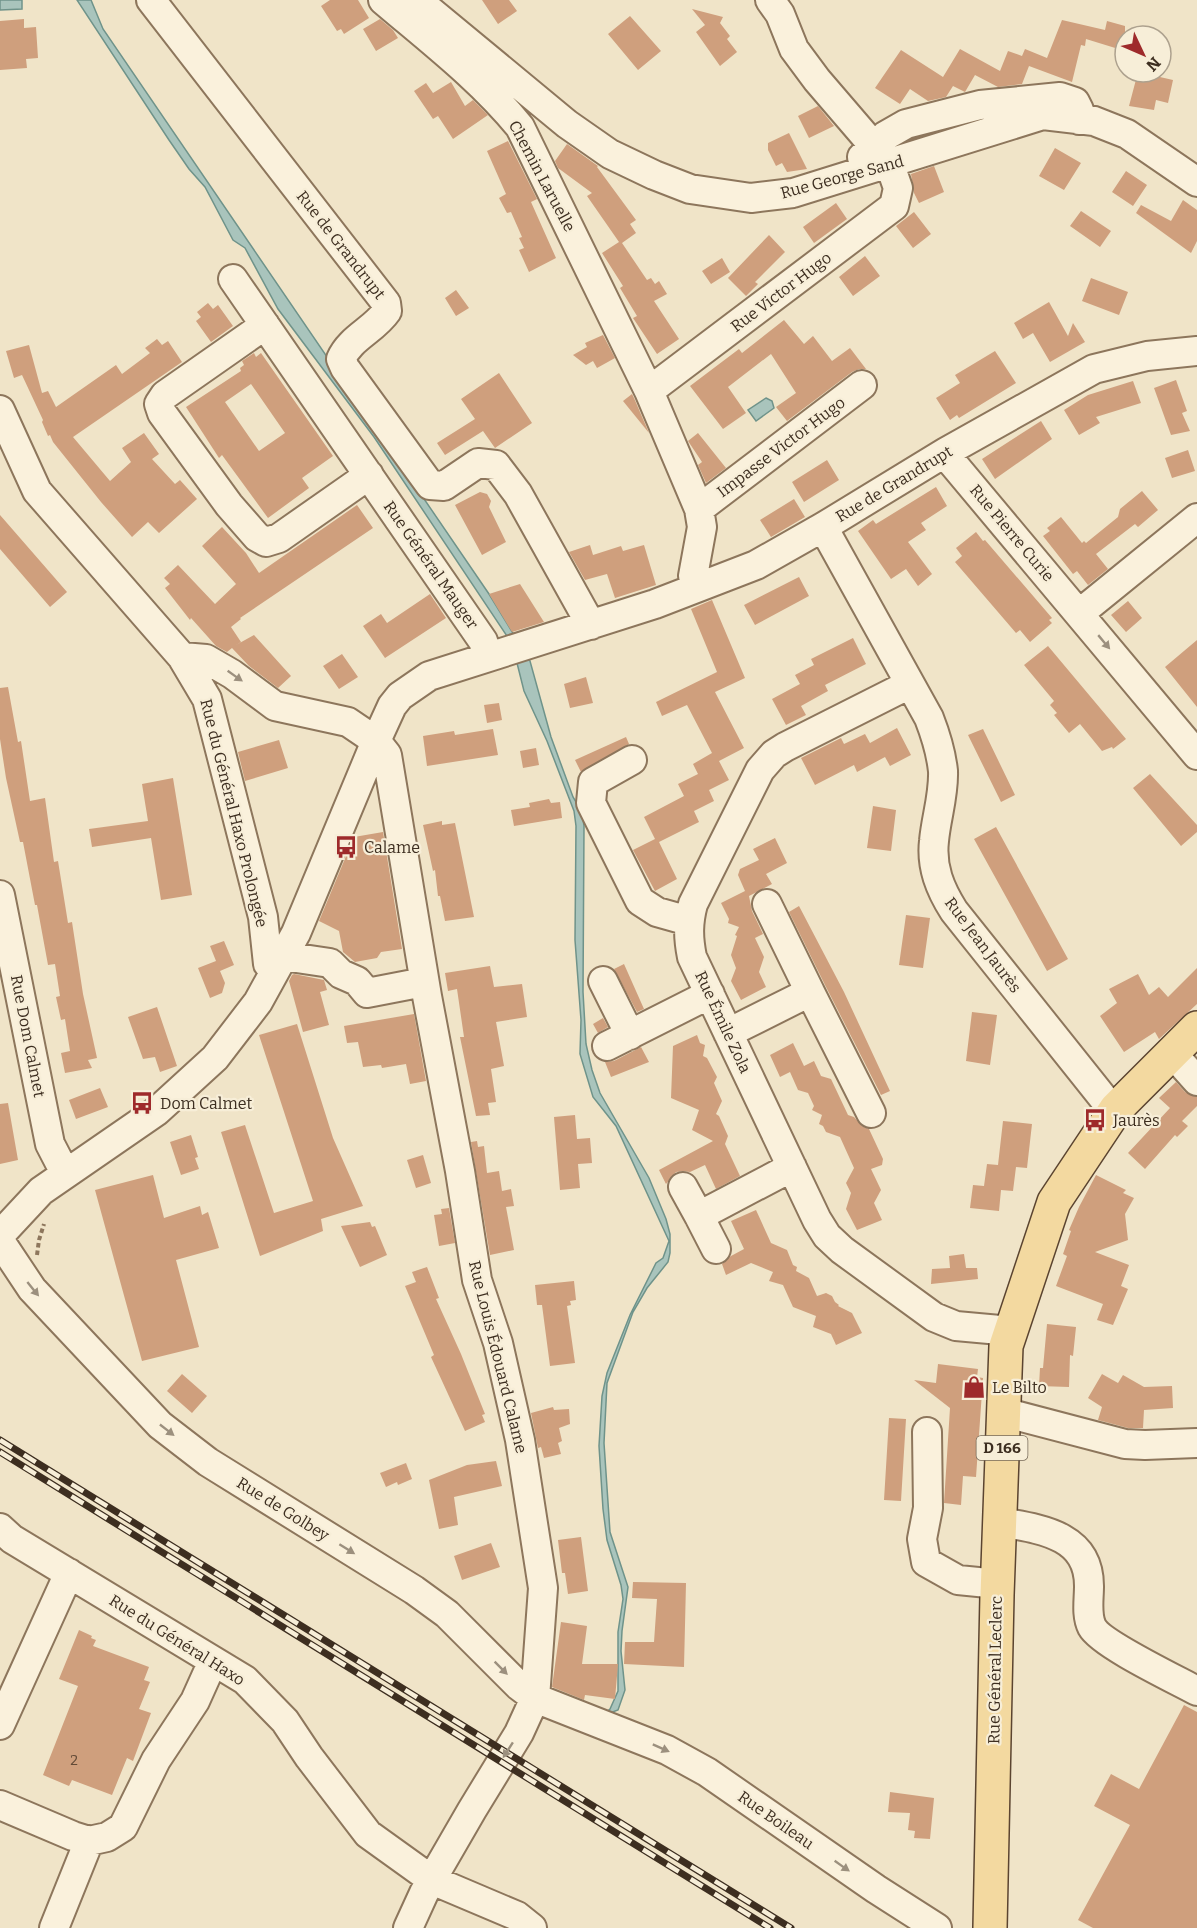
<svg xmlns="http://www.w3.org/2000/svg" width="1197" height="1928" font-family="Bitter,serif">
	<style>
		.water { fill: #a9c4bc; stroke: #6f938a; stroke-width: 1.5 }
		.building { fill: #cf9f7d; fill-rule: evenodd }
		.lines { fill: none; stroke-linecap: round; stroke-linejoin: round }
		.minor-casing { stroke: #8d765c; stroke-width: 32 }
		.major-casing { stroke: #5b4430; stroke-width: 36 }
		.path { stroke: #8d765c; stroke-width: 4; stroke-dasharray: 4.5 3; stroke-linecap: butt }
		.minor { stroke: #faf1dc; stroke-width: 28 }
		.major { stroke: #f3d9a0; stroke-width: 33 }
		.rail-casing { stroke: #3d2e20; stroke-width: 7 }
		.rail { stroke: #f7eed8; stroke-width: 4.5; stroke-dasharray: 14; stroke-linecap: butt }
		.oneway { fill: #9c907e }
		.labels { text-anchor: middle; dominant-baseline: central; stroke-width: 4.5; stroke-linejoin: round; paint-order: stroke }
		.number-label { font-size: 14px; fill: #624a37 }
		.shield { fill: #f7eed8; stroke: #756857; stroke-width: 1.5 }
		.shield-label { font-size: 15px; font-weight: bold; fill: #3d2e20 }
		.street-label { font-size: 16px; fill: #3d2e20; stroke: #f7eed8 }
		.poi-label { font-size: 16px; fill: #3d2e20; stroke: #f7eed8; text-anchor: start }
	</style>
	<rect width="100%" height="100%" fill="#f0e4c8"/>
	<path class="water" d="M0 0H22V9L0 10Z
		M77 0H91L103 29 489 594 530 661 551 737 573 797 582 812 584 826 583 992 586 1044 592 1070 600 1093 649 1178 666 1219 670 1234V1253L668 1262 647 1288 633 1312 607 1383 604 1443 610 1532 628 1587 622 1631 621 1651 625 1690 618 1710 602 1716 610 1709 618 1691V1632L623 1599 621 1585 607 1540 603 1509 599 1446 602 1396 607 1373 630 1315 656 1263 663 1258 669 1241 616 1126 593 1097 580 1054 581 1020 575 940 576 826 574 811 547 741 524 691 517 663 507 636 374 437 278 309 245 248 233 240 205 187 189 169 169 140Z
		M766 398 772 401 774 408 756 421 748 410Z"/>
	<path class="building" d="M330 0H358L369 18 344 34 341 29 337 31 321 6Z
		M482 0H509L517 11 498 24Z
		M692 9 723 17 720 23 730 36 727 39 737 52 720 66 696 32 705 25Z
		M630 16 661 51 638 70 608 34Z
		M24 19V28L36 27 38 58 26 59 27 68 0 70V21Z
		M380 19 393 30 398 38 376 51 363 29Z
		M1062 20 1105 30 1107 21 1125 26V51L1086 39 1085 46 1081 45 1072 82 1029 66 1022 84 998 87 975 75 965 92 953 86 946 97 928 101 910 89 900 104 875 88 901 50 943 77 960 49 1000 71 1008 51 1022 56 1025 49 1047 58Z
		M1138 72 1173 80 1168 103 1156 100 1154 110 1129 106Z
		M451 82 465 106 473 100 488 115 453 139 438 116 433 119 414 91 426 83 433 93Z
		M818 106 834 126 809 138 798 116Z
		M789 133 807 169 787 172 782 163 776 166 768 150V143Z
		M508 141 537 199 531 202 556 258 529 272 519 250 524 248 519 238 522 237 511 212 507 213 499 198 506 194 487 151Z
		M567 144 598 166 597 167 636 220 630 224 636 233 622 243 647 280 651 278 655 284 659 281 667 294 654 301 679 339 657 354 633 318 637 316 620 288 623 286 602 253 619 242 587 196 592 193 558 168 555 161Z
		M1055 148 1081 163 1064 190 1039 176Z
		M934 166 944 192 919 203 914 193 911 174Z
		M1126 171 1147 185 1133 206 1112 192Z
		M1183 200 1197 210V241L1191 253 1136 213 1141 205 1171 221Z
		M836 203 847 219 814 243 803 227Z
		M1081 211 1111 231 1100 247 1070 226Z
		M914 212 931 234 913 248 896 226Z
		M769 235 785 252 755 282 758 284 746 296 728 278Z
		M865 256 880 276 853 296 839 277Z
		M722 258 730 272 711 284 702 271Z
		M1091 278 1128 292 1119 315 1082 301Z
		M456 290 469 308 456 316 445 298Z
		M1049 302 1068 336 1073 323 1085 342 1050 362 1033 333 1023 339 1014 323Z
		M208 303 213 309 218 305 233 326 211 342 196 321 201 317 197 312Z
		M784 320 804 344 813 336 832 361 850 348 866 369H859L852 372 787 421 776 407 796 393 771 354 728 387 746 413 723 429 690 386 739 349 742 353Z
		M603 335 615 358 597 368 593 361 586 365 573 355 587 347 585 343Z
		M157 339 162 345 168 341 182 362 73 437 110 481 131 462 122 448 144 433 159 454 152 459 175 484 180 480 197 499 159 533 148 522 132 537 101 502 53 442 50 435 48 436 42 422 43 420 22 375 14 378 6 351 29 345 42 393 48 391 56 407 116 365 122 374 150 353 145 348Z
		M995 351 1016 383 959 418 957 415 950 420 936 398 960 383 955 375Z
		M254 353 256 357 261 353 333 456 302 478 309 488 268 518 222 455 219 458 186 407 241 371 240 368 244 365 242 361ZM251 384 285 433 259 451 225 402Z
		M499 373 532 423 495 448 483 431 445 455 437 443 475 419 461 399Z
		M1176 380 1187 411 1182 413 1190 431 1171 435 1154 388Z
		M1133 381 1141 403 1096 417 1100 423 1079 435 1064 410 1088 395Z
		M632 394 634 398 649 433 623 401Z
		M1041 421 1052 439 995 479 982 459Z
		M698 433 726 468 706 483 698 465 702 462 688 441Z
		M1188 450 1195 471 1172 478 1165 458Z
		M827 460 839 480 804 502 792 482Z
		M936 487 947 506 921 523 926 530 908 542 932 574 918 586 906 569 891 579 858 531 873 520 876 524Z
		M1142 491 1158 510 1138 527 1135 524 1096 554 1108 569 1088 585 1077 571 1073 574 1043 536 1050 531 1047 528 1061 517 1082 543 1084 541 1086 543 1118 517 1120 509Z
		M480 492 487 494 491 501 489 507 506 542 482 555 455 505Z
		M794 499 805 517 771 537 760 520Z
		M357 505 373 528 240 618 241 619 231 627 241 642 236 645 254 635 291 676 278 688 249 666 232 648 227 652 216 646 191 618 190 620 165 588 170 584 164 578 178 565 215 604 236 584 202 546 222 527 246 553 259 573Z
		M0 515 67 592 50 607 0 549Z
		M976 532 983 541 985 540 1052 618 1049 620 1052 623 1030 642 1020 630 1016 633 955 562 962 556 956 548Z
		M590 545 593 555 621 546 623 551 644 545 656 585 615 598 607 574 585 580 569 552Z
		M799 577 809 596 755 625 744 605Z
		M520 584 544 622 512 632 489 594Z
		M430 594 446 618 385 658 363 626 381 614 387 623Z
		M712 600 745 678 715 692 744 748 719 761 729 780 709 790 714 801 694 811 699 822 659 842 677 879 655 891 633 850 655 839 644 817 684 796 678 784 698 774 693 764 712 753 687 705 662 716 656 702 717 672 691 609Z
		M1128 601 1142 618 1126 632 1111 615Z
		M853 638 866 664 825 685 828 691 801 706 806 715 786 725 772 699 800 684 795 675 814 665 811 659Z
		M1197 640V707L1165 667Z
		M1048 646 1126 739 1113 749 1112 747 1102 751 1080 724 1069 733 1054 715 1057 713 1050 705 1054 701 1024 665Z
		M342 654 358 677 339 689 323 666Z
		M586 677 593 703 570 708 564 684Z
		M8 687 18 742 21 741 30 801 45 798 54 862 58 861 68 923 72 922 83 994 97 1058 88 1060 92 1068 65 1073 61 1053 70 1051 65 1019 61 1020 56 997 60 996 55 964 48 965 37 905H35L23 842H20L6 778 0 739V688Z
		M499 703 502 720 487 723 484 705Z
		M897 728 911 755 890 766 885 757 857 772 854 765 815 785 801 758 841 738 844 744 865 734 870 743Z
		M493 729 498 755 427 766 423 736 454 731 455 735Z
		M983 729 1015 795 1001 802 968 735Z
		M626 737 629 744 581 772 575 760Z
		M279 740 288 768 245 781 238 752Z
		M536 748 539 765 523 768 520 751Z
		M1150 774 1197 825V832L1181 846 1133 788Z
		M173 778 192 895 161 900 151 838 92 847 89 829 148 821 142 784Z
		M549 799 551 803 560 802 562 818 514 826 511 810 530 807 529 803Z
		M873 806 896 810 891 851 867 848Z
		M442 821V825L455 823 474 917 445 921 440 896H438L435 870 433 871 423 825Z
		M996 827 1068 959 1047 971 974 839Z
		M383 832 402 949 381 952 377 958 355 962 343 952 339 931 319 921 354 837Z
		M775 838 787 863 766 874 772 884 749 896 752 911 763 934 755 938 764 957 759 972 766 987 741 1000 731 981 736 968 731 955 737 936 735 935 739 927 728 923 729 919 721 903 745 891 738 875 740 869 759 860 753 849Z
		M799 906 844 992 890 1091 881 1095 825 985 789 912Z
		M906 915 930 918 923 968 899 965Z
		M224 941 234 965 220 971 225 983 222 993 210 998 198 968 216 961 210 946Z
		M624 964 644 1009 637 1012 614 969Z
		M490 966 494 987 522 984 527 1017 496 1022 504 1066 491 1069 496 1102 488 1103 490 1115 476 1116 460 1037H464L457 989 448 991 445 973Z
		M1197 968V1004L1159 1039 1155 1032 1124 1052 1100 1016 1117 1003 1109 989 1138 974 1149 995 1159 987 1168 997Z
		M294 974 324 980 327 990 320 992 329 1025 303 1032 289 981 292 975Z
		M157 1007 177 1066 160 1072 155 1057 143 1059 128 1017Z
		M972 1012 997 1015 990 1065 966 1061Z
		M414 1014 426 1081 410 1084 406 1064 382 1068 381 1065 363 1067 358 1042 347 1043 344 1026Z
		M603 1018 608 1027 598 1033 593 1024Z
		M297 1024 333 1138 363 1206 321 1219 323 1231 260 1256 221 1132 245 1125 274 1213 313 1201 259 1035Z
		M697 1035 700 1043 705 1045 703 1056 707 1058 717 1077 714 1083 722 1101 716 1114 719 1116 728 1136 725 1144 740 1176 716 1189 705 1165 690 1172 683 1171 676 1172 666 1184 659 1170 713 1141 692 1130 699 1110 671 1098 673 1046Z
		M793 1043 804 1066 814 1061 821 1076 831 1079 848 1115 854 1117 862 1126 869 1129 883 1159 882 1165 871 1169 881 1190 874 1203 882 1220 857 1230 846 1209 851 1193 846 1183 854 1168 840 1137 826 1132 823 1126 819 1124 822 1115 812 1110 814 1106 808 1093 798 1090 790 1072 780 1077 770 1055Z
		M641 1047 649 1062 611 1077 605 1062 614 1061Z
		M1176 1082 1185 1092 1197 1097V1106L1182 1121 1188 1126 1177 1137 1175 1135 1145 1169 1128 1153 1170 1108 1159 1098Z
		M100 1088 108 1107 76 1119 69 1100Z
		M8 1103 18 1160 0 1164V1104Z
		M575 1115 577 1139 590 1138 592 1163 578 1164 580 1188 560 1190 554 1117Z
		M1003 1121 1032 1124 1027 1168 1016 1167 1013 1191 1001 1190 999 1211 970 1208 973 1185 984 1186 987 1164 998 1165Z
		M191 1135 198 1157 195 1158 199 1169 181 1175 170 1142Z
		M477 1141 478 1147 484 1146 487 1173 499 1171 502 1191 511 1189 514 1206 506 1207 514 1250 490 1255 471 1142Z
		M423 1155 431 1183 416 1188 407 1160Z
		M153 1175 164 1218 200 1206 202 1215 208 1212 219 1248 176 1260 199 1347 142 1361 95 1190Z
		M1096 1175 1126 1190 1123 1193 1134 1198 1125 1214 1128 1240 1095 1252 1129 1265 1121 1286 1128 1289 1113 1325 1097 1320 1103 1304 1056 1286 1067 1256 1063 1254 1071 1231 1069 1230 1079 1207Z
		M449 1208 455 1243 439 1246 434 1215 442 1214 441 1209Z
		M756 1210 771 1243 787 1250 793 1265 797 1267 796 1271 809 1278 817 1296 826 1293 832 1296 835 1302 839 1305 838 1306 852 1313 862 1333 836 1345 831 1334 813 1327 816 1316 793 1307 783 1285 769 1281 773 1272 751 1263 726 1275 722 1264 731 1256 744 1249 731 1221Z
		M370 1222 372 1227 375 1226 387 1255 360 1267 341 1226Z
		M964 1254 966 1268H977L978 1279 931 1284 932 1269 950 1268 949 1256Z
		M427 1267 439 1298 436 1299 461 1354 485 1414 482 1415 485 1422 465 1431 431 1357 434 1355 405 1286 416 1282 412 1272Z
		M574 1281 576 1300 570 1301 571 1305 567 1306 575 1363 550 1366 542 1305H537L535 1285Z
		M1047 1324 1076 1327 1073 1356 1070 1355 1069 1387 1039 1386 1040 1368H1043Z
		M938 1364 978 1369 977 1377 983 1378 976 1477 963 1476 961 1505 944 1503 950 1408 914 1380 936 1383Z
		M182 1374 207 1396 192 1413 167 1391Z
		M1102 1374 1118 1383 1123 1375 1144 1387 1172 1386 1173 1408 1144 1410 1143 1428H1128L1098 1420 1102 1407 1088 1398Z
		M553 1407 554 1410 569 1409 570 1424 559 1428 562 1441 558 1443 561 1454 544 1458 541 1447 538 1448 531 1413Z
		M889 1418 906 1419 901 1501 884 1500Z
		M496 1461 502 1486 454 1497 458 1525 439 1529 429 1480 467 1465Z
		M406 1463 412 1479 398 1485 397 1482 386 1487 380 1473Z
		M581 1537 588 1591 568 1594 565 1573H562L558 1540Z
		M491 1543 500 1567 462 1580 454 1556Z
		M633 1582 686 1583 684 1667 624 1664 625 1642H654L657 1599 632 1598Z
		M561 1622 587 1626 582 1664H618L615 1699 585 1695 584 1700 552 1687Z
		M79 1630 92 1636 91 1638 96 1640 93 1646 149 1667 144 1680 150 1682 139 1709 151 1713 133 1761 127 1758 112 1795 72 1780 69 1786 43 1775 78 1686 59 1679Z
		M1184 1705 1197 1712V1928H1093L1078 1920 1130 1825 1094 1806 1111 1774 1139 1789Z
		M890 1792 934 1798 930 1839 914 1838 915 1831 908 1830 910 1813 888 1812Z"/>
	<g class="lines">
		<g class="minor-casing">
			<path id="minor" d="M151 0 386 303 387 311C374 330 350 338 341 359L345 368 430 485 444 486 478 463 496 465 518 494 591 625
				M383 0C430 40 481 79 520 127L649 391
				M417 0 567 124 610 154 654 175 690 189 751 198 793 193 1043 115 1094 121 1127 134 1197 182
				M862 157 885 136 906 124 980 105 1060 97 1075 102 1079 110V120
				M233 279 483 641 488 657
				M265 325 165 395 159 404 162 413 229 505 257 537 266 542 279 538 369 475
				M0 410 37 491 182 657 207 699 263 917 268 964 275 971
				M946 452 950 460 1197 755
				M699 509 862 385
				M823 527 929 718C936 736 941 752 943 771 944 795 936 818 934 841 931 867 940 889 954 911L1104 1099 1116 1109
				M699 587 693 576 702 527 699 509 649 391 894 206 898 188 890 165 817 80 794 49 780 14 770 0
				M1080 613 1197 518
				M182 657 206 659 232 674 275 706 348 722 376 741 387 755 427 996 460 1171 477 1280 498 1343 520 1440 543 1588 535 1698 519 1733 472 1810 424 1893 408 1928
				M910 684 785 747 774 754 760 770 693 904C688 923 688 937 692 957L817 1220 827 1236 842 1250 934 1317 956 1326 1011 1331
				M632 760 593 782 591 803 640 901 657 912 689 921
				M0 895 50 1144 65 1173
				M767 904 810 992
				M283 956 330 963 341 974 357 981 367 993 424 982
				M603 981 630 1035
				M728 1033 810 992 871 1113
				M607 1046 710 994
				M1172 1053 1197 1081
				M683 1187 699 1216
				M0 1235 41 1191 157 1111 215 1058 258 1002 296 933 376 741 392 706 400 696 429 676 655 604 756 565 823 527 946 452 1094 369 1147 356 1197 351
				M0 1241 32 1289 160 1425 208 1462 414 1590 447 1614 519 1686 535 1698 667 1750 707 1772 876 1889 937 1928
				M716 1249 699 1216 792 1167
				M1003 1412 1125 1444 1145 1445 1197 1443
				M927 1432 928 1508 922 1539 926 1562 958 1580 998 1584
				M1000 1522C1039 1529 1089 1534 1089 1586 1089 1600 1086 1615 1092 1627 1101 1644 1177 1680 1197 1691
				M0 1528 12 1539 245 1680 285 1721 309 1757 368 1834 432 1880 517 1916 532 1928
				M0 1725 69 1573
				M0 1805 73 1836 89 1841 107 1837 123 1827 156 1760 195 1701 213 1661
				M54 1928 89 1841"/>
		</g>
		<g class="major-casing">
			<path id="major" d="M990 1928 997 1595 1006 1346 1054 1202 1116 1109 1197 1028"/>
		</g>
		<path class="path" d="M37 1255 39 1240 44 1224"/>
		<use href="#minor" class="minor"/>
		<use href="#major" class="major"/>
		<g class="rail-casing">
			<path id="rail" d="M0 1440 791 1928
				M0 1452 770 1928"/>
		</g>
		<use href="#rail" class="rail"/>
	</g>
	<defs><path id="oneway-solid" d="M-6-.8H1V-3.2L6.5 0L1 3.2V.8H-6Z" transform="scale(1.5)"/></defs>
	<g class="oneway">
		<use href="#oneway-solid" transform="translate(1104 642) rotate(50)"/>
		<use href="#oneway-solid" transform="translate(235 676) rotate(35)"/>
		<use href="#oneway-solid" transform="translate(33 1289) rotate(51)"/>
		<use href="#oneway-solid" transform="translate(167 1430) rotate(38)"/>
		<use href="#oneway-solid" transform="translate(347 1549) rotate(32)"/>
		<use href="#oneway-solid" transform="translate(501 1668) rotate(45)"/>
		<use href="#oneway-solid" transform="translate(661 1748) rotate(24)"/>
		<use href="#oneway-solid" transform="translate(508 1750) rotate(123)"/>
		<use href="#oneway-solid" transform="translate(842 1866) rotate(35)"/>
	</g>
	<defs>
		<g id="bus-bare" transform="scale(1.8)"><path d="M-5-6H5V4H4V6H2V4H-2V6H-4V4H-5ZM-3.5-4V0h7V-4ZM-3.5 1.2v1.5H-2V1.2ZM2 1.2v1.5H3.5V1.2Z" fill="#9e2a2b" stroke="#f7eed8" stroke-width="2.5" paint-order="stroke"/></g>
		<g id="shop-bare" transform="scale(1.8)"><path d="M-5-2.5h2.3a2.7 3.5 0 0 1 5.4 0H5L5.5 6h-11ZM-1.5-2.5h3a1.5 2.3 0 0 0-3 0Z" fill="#9e2a2b" stroke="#f7eed8" stroke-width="2.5" paint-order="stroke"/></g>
	</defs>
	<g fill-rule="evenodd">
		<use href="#bus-bare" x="346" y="847"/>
		<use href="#bus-bare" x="142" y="1103"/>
		<use href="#bus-bare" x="1095" y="1120"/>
		<use href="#shop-bare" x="974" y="1387"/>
	</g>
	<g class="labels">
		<g class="number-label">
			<text x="74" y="1760">2</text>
		</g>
		<rect class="shield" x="976.5" y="1436" width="51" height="24" rx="4.5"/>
		<g class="shield-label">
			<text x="1002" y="1448">D 166</text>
		</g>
		<g class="street-label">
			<text transform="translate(542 176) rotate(62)">Chemin Laruelle</text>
			<text transform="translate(842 177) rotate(-15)">Rue George Sand</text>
			<text transform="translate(341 245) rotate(52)">Rue de Grandrupt</text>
			<text transform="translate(781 292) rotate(-37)">Rue Victor Hugo</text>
			<text transform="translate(781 447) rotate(-37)">Impasse Victor Hugo</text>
			<text transform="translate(894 484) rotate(-31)">Rue de Grandrupt</text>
			<text transform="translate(1012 533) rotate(50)">Rue Pierre Curie</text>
			<text transform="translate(431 565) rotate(55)">Rue Général Mauger</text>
			<text transform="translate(234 813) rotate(76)">Rue du Général Haxo Prolongée</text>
			<text transform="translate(983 945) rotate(53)">Rue Jean Jaurès</text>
			<text transform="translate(723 1022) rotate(65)">Rue Émile Zola</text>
			<text transform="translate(28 1036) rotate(79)">Rue Dom Calmet</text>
			<text transform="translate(498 1357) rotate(76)">Rue Louis Édouard Calame</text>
			<text transform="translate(283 1509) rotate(32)">Rue de Golbey</text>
			<text transform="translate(177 1640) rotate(32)">Rue du Général Haxo</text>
			<text transform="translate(995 1670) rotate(-89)">Rue Général Leclerc</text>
			<text transform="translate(776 1820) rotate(35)">Rue Boileau</text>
		</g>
		<g class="poi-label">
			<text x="364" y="847">Calame</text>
			<text x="160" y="1103">Dom Calmet</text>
			<text x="1113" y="1120">Jaurès</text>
			<text x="992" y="1387">Le Bilto</text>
		</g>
	</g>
	<g transform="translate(1143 54) rotate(134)"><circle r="28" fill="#f7eed8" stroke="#ada18e" stroke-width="1.5"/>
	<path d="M0-4.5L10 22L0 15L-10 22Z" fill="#9e2a2b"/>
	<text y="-9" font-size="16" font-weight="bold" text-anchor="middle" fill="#3d2e20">N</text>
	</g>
</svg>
